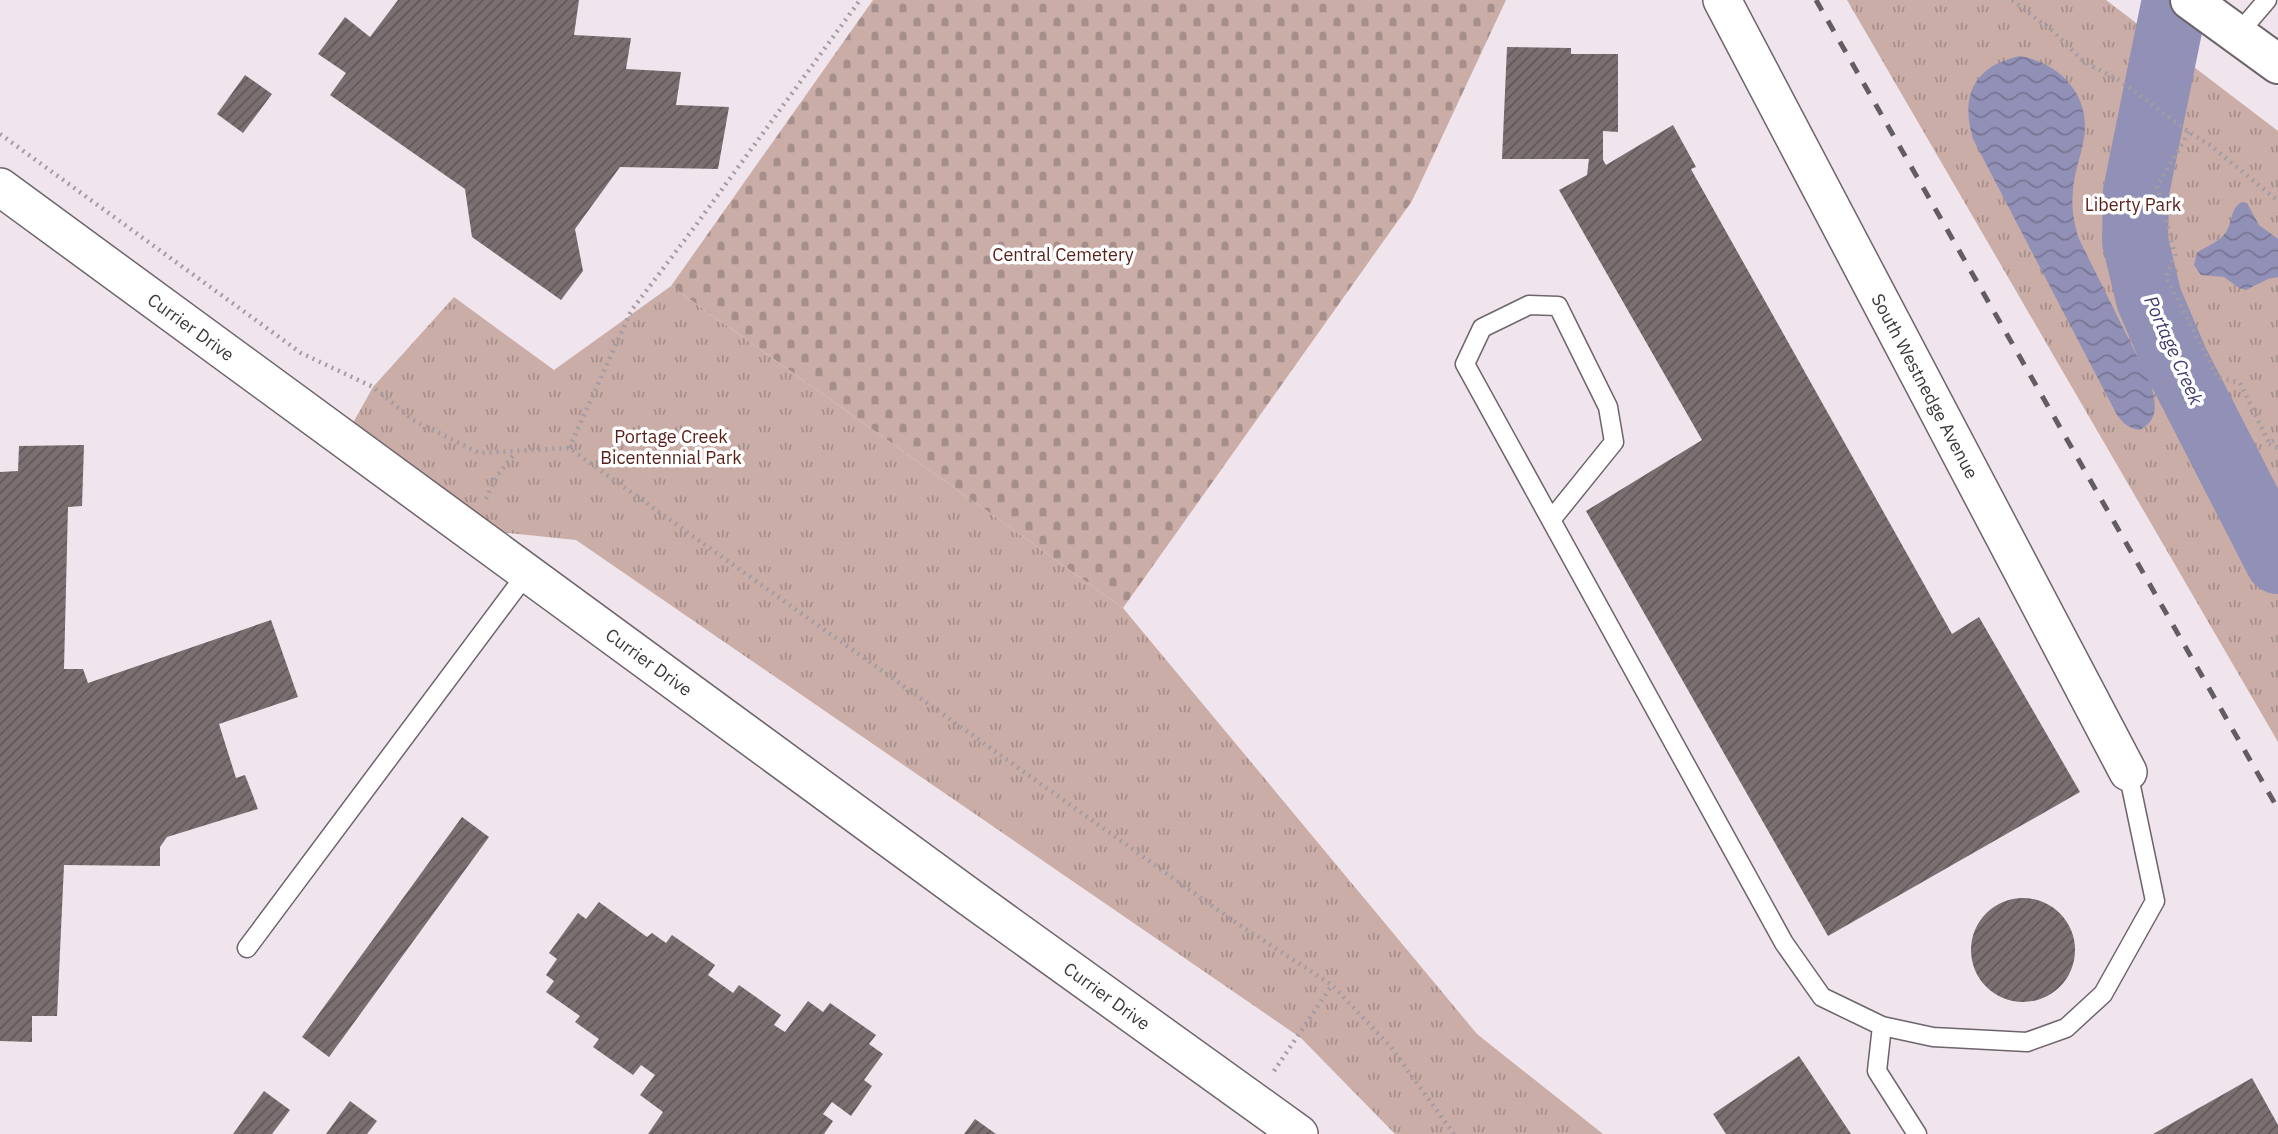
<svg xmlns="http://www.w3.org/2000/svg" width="2278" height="1134" font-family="'IBM Plex Sans',sans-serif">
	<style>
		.cemetery { fill: url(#cemetery-stones) }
		.park { fill: url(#park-tufts) }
		.water { fill: url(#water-waves) }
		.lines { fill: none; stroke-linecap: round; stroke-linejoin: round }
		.river { stroke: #9190b6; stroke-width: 66 }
		.building { fill: url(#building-hatch) }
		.lane-casing { stroke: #6e646b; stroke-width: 21 }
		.street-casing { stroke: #6e646b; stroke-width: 40 }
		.primary-casing { stroke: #6e646b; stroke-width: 42 }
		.path { stroke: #a49ca2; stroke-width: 4.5; stroke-dasharray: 2 5; stroke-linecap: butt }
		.lane { stroke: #fff; stroke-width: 18 }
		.street { stroke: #fff; stroke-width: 37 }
		.primary { stroke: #fff; stroke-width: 38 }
		.rail { stroke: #635d61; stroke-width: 5; stroke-dasharray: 12 12; stroke-linecap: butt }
		.labels { text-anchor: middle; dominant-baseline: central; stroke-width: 7; stroke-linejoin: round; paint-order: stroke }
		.park-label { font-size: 18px; fill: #581f18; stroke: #fff }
		.street-label { font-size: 18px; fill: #3b373a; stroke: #fff }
		.water-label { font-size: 19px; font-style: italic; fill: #413c6f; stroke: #fff }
	</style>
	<defs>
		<pattern id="cemetery-stones" width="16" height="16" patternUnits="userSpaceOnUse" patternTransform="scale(1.75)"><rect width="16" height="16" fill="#cbada8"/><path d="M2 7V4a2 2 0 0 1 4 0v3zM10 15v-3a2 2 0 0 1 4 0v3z" fill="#a68e8a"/></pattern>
		<pattern id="park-tufts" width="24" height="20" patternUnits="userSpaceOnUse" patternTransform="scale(1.75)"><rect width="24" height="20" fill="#cbada8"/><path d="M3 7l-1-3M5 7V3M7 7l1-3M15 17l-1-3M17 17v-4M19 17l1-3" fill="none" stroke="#a68e8a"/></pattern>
		<pattern id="water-waves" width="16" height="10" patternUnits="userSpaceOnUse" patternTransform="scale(1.75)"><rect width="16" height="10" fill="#9190b6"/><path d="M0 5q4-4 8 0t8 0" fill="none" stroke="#787695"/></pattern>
		<pattern id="building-hatch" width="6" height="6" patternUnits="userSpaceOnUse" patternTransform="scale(1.75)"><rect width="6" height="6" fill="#7b6f71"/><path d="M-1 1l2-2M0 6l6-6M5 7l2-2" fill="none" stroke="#615759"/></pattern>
	</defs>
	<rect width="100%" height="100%" fill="#f0e5ec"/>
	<path class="cemetery" d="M873 0H1506L1412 201 1123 608 671 286Z"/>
	<path class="park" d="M1847 0H2106L2278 131V742Z
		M671 286 1123 608 1477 1034 1603 1134H1395L1301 1038 576 540 468 529 344 439 373 387 454 297 554 370Z"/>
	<path class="water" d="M2020 56C2055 62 2085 88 2085 126 2085 148 2074 169 2073 191 2071 208 2074 223 2079 239L2151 384C2156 404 2159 419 2140 430 2128 428 2124 424 2117 415L1973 139C1960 95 1974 66 2020 56Z
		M2242 202 2247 203 2259 225 2278 239V277L2268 279 2246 290 2239 288 2224 277 2201 275 2194 265 2197 253C2207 245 2219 243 2226 232 2233 221 2230 208 2242 202Z"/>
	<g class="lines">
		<path class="river" d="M2175 0 2136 192 2135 241 2149 299 2175 360 2278 561"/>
	</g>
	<path class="building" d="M398 0H579L574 35 631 38 626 69 681 72 676 105 729 107 718 169 620 167 575 229 583 271 561 300 472 237 465 189 330 95 346 73 318 54 345 17 370 37Z
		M1507 47 1571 48V54H1618V132L1603 131V160L1606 165 1673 125 1696 167 1691 169 1692 171 1952 634 1979 617 2080 792 1828 936 1586 511 1702 440 1559 190 1587 175 1589 159H1502Z
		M245 75 272 94 243 133 217 114Z
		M84 445 82 506 68 507 64 669H83L88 683 271 620 298 697 219 724 236 778 245 775 258 809 167 837 160 847V866L64 865 57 1016H32V1042L0 1041V472L18 471 19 446Z
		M462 817 489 837 329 1057 302 1037Z
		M1971 950a52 52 0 1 1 104 0a52 52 0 1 1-104 0Z
		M599 902 647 937 652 933 666 943 672 935 715 965 708 975 733 993 739 985 781 1015 774 1025 785 1032 808 1001 823 1012 830 1003 876 1035 869 1044 883 1054 864 1080 872 1086 851 1116 832 1102 823 1114 833 1121 824 1134H648L663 1112 640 1095 655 1075 641 1065 633 1075 593 1047 599 1039 575 1022 580 1016 546 992 554 981 546 975 557 959 549 953 578 913 586 919Z
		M1799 1056 1851 1134H1726L1713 1114Z
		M2252 1078 2278 1125V1134H2153Z
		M264 1091 290 1110 272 1134H233Z
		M350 1101 377 1121 367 1134H326Z
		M975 1119 996 1134H964Z"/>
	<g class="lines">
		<g class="lane-casing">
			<path id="lane" d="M2237 35 2267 0
				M1551 520 1614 442 1608 407 1558 306 1529 305 1482 328 1465 364 1784 943 1822 997 1882 1026 1933 1037 2027 1042 2066 1028 2103 994 2155 901 2128 772
				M247 948 527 573
				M1882 1026 1877 1071 1917 1134"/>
		</g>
		<g class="street-casing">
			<path id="street" d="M1722 0 2128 772
				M0 187 968 896 1299 1134"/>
		</g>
		<g class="primary-casing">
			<path id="primary" d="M2190 0 2278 64"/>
		</g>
		<path class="path" d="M2012 0 2055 33 2084 62 2119 80 2189 132 2210 145 2278 201
			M2189 132 2157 186 2175 255 2166 277 2217 377 2240 383 2269 443 2278 438
			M0 134 301 353 373 387 413 420 479 453 569 448 1232 920 1332 985 1390 1046 1454 1134
			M2269 444 2278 448
			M569 448 631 311 696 225 860 0
			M486 499 496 477 515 453
			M1274 1071 1332 985"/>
		<use href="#lane" class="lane"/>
		<use href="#street" class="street"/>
		<use href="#primary" class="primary"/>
		<path class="rail" d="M1816 0 2278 809"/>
	</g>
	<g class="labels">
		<g class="park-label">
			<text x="2133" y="204">Liberty Park</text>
			<text x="1063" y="254">Central Cemetery</text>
			<text x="671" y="436">Portage Creek<tspan x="671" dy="21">Bicentennial Park</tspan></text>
		</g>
		<g class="street-label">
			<text transform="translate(191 327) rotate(36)">Currier Drive</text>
			<text transform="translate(1925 386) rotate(62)">South Westnedge Avenue</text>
			<text transform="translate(649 662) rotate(36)">Currier Drive</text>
			<text transform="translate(1107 996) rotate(36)">Currier Drive</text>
		</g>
		<g class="water-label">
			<text transform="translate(2174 350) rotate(66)">Portage Creek</text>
		</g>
	</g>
</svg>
